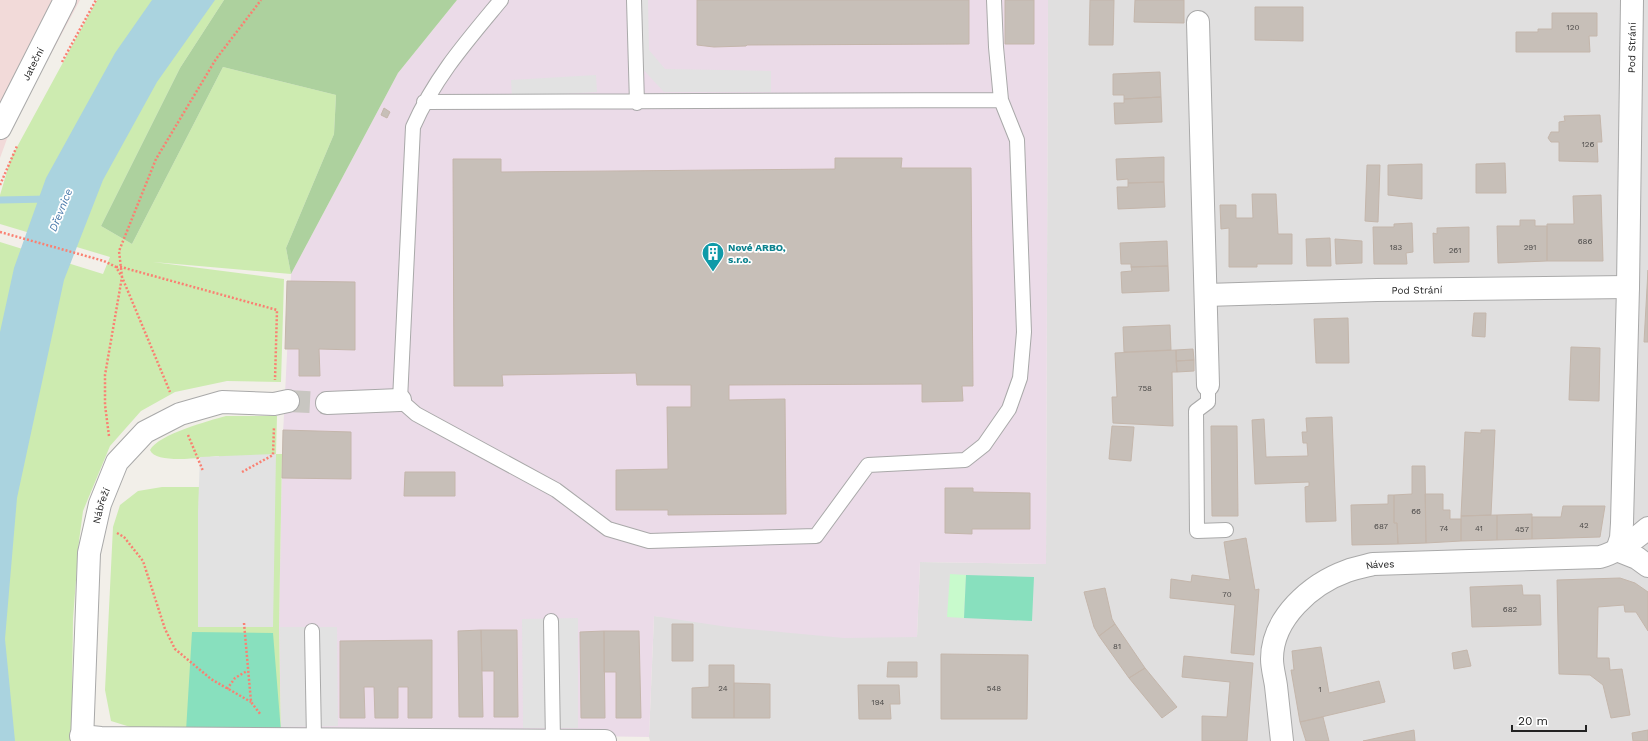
<svg xmlns="http://www.w3.org/2000/svg" width="1648" height="741" font-family="'Work Sans',sans-serif">
	<style>
		.residential { fill: #e0dfdf }
		.commercial { fill: #f2dad9 }
		.industrial { fill: #ebdbe8 }
		.grass { fill: #cdebb0 }
		.forest { fill: #add19e }
		.park { fill: #c8facc }
		.pitch { fill: #88e0be }
		.parking { fill: #e2e2e2 }
		.water { fill: #aad3df }
		.lines { fill: none; stroke-linecap: round; stroke-linejoin: round }
		.stream { stroke: #aad3df; stroke-width: 7 }
		.building { fill: #c7bfb8; stroke: #c4b6ab }
		.minor-tunnel { stroke: #c8c6c1; stroke-width: 22; stroke-dasharray: 22 11; stroke-linecap: butt }
		.service-casing { stroke: #a9a9a9; stroke-width: 16 }
		.minor-casing { stroke: #a9a9a9; stroke-width: 24 }
		.tertiary-casing { stroke: #a9a9a9; stroke-width: 24 }
		.path { stroke: #fa8072; stroke-width: 2.5; stroke-dasharray: 2 2; stroke-linecap: butt }
		.service { stroke: #fff; stroke-width: 14 }
		.minor { stroke: #fff; stroke-width: 22 }
		.tertiary { stroke: #fff; stroke-width: 22 }
		.labels { text-anchor: middle; dominant-baseline: central; stroke-width: 3.5; stroke-linejoin: round; paint-order: stroke }
		.number-label { font-size: 8px; fill: #4b4948 }
		.street-label { font-size: 10px; fill: #222; stroke: #fff }
		.culture-label { font-size: 10px; font-weight: bold; fill: #0d838f; stroke: #fff; text-anchor: start }
		.water-label { font-size: 11px; font-style: italic; fill: #4a7aab; stroke: #fff }
	</style>
	<rect width="100%" height="100%" fill="#f2efe9"/>
	<path class="residential" d="M1048 0H1648V741H650L649 737 654 616 917 637 920 562 1046 564Z"/>
	<path class="commercial" d="M0 0H80L11 128 0 158Z"/>
	<path class="industrial" d="M457 0H1048L1046 564 920 562 917 637 844 638 728 627 654 616 649 737 281 731 279 627 282 454 291 274 398 73Z"/>
	<path class="grass" d="M97 0H224L180 68 101 226 132 244 223 67 336 95 334 134 286 248 291 274 153 262 284 279 281 382 227 381 175 392 141 411 110 446 83 511 79 541 73 619 72 691 75 741H0V242L103 274 110 257 0 224V195L11 158Z
		M226 416H277L276 454H282L279 627 281 732 140 730 111 721 105 690 113 527 120 505 138 491 162 487H199L198 626 219 456C205 457 156 465 150 450 159 434 208 421 226 416Z"/>
	<path class="forest" d="M224 0H457L398 73 291 274 286 248 334 134 336 95 223 67 132 244 101 226 180 68Z"/>
	<path class="park" d="M950 574 966 575 964 618 947 617Z"/>
	<path class="pitch" d="M966 575 1034 577 1032 621 964 618Z
		M192 632 273 633 281 732 186 731Z"/>
	<path class="parking" d="M634 0H648L649 50 665 69 771 71V92H664L636 62Z
		M596 75 597 92 512 97 511 80Z
		M276 454 273 627H198V512L200 457Z
		M578 618V728H523L522 619Z
		M280 627H337L338 726 281 727Z"/>
	<path class="water" d="M152 0H215L157 82 103 180 64 280 17 498 5 639 15 741H0V332L14 268 46 178 115 53Z"/>
	<g class="lines">
		<path class="stream" d="M0 200 48 199"/>
	</g>
	<path class="building" d="M697 0H969V44L747 45 746 46 714 47 697 45Z
		M1005 0H1034V44H1005Z
		M1090 0H1114L1113 45H1089Z
		M1135 0H1184V23L1134 22Z
		M1255 7H1303V41L1255 40Z
		M1552 13H1597V36H1589L1590 52H1516V32H1538V29H1552Z
		M1160 72 1161 97 1124 99V95H1113V74Z
		M1161 97 1162 122 1115 124 1114 103H1124V99Z
		M384 108 390 112 387 118 381 115Z
		M1600 115 1602 142H1597L1598 162 1559 161V142H1551L1548 138 1551 132H1559V122L1565 121 1564 116Z
		M1164 157V182L1128 183V179L1117 180 1116 159Z
		M835 158H902L901 168H971L973 386H962L963 401 922 402V384L729 385V400L785 399 786 514 668 515V510H616V470L668 469 667 407H691V385H637L636 373 502 375 503 386H454L453 159H501V172L835 169Z
		M1505 163 1506 193H1476V164Z
		M1422 164V199L1388 195V165Z
		M1367 165H1380L1378 222 1365 221Z
		M1164 182 1165 207 1118 209 1117 187H1128V183Z
		M1252 194H1276L1278 234H1292V264H1257V267H1229V228L1221 229 1220 205H1236V218H1253Z
		M1601 195 1603 261H1547V224H1574L1573 196Z
		M1520 220H1535V226H1547V261L1498 263 1497 226H1520Z
		M1412 223 1413 252 1406 253 1407 264H1374L1373 227H1394V224Z
		M1469 227V262L1434 263 1433 233 1437 234V228Z
		M1330 238 1331 266H1307L1306 239Z
		M1335 239 1362 241V263L1336 264Z
		M1167 241 1168 266 1131 267V264H1121L1120 243Z
		M1168 266 1169 291 1122 293 1121 272 1132 271 1131 267Z
		M1648 270V342H1644Z
		M287 281 355 282V350L319 349 320 376H299V349H285Z
		M1474 313H1486L1485 337 1472 336Z
		M1348 318 1349 363H1316L1314 319Z
		M1170 325 1171 350 1124 352 1123 327Z
		M1571 347 1600 348 1599 401 1569 400Z
		M1193 349 1194 360 1176 361V350Z
		M1176 350 1177 372H1172L1173 426 1113 423 1112 397H1117L1115 353Z
		M1194 360V371L1177 372 1176 361Z
		M1332 417 1336 521 1306 522 1305 487 1309 486V482L1255 484 1252 420 1264 419 1266 457 1308 456 1307 443H1303L1302 432H1307L1306 418Z
		M1112 426 1134 427 1131 461 1109 459Z
		M1211 426H1237L1238 516H1212Z
		M283 430 351 432V479L282 478Z
		M1481 430H1495L1491 515 1461 516 1465 432 1481 433Z
		M1412 466H1425L1426 543 1398 544 1397 523H1394V495L1412 494Z
		M405 472H455V496H404Z
		M945 488H973V492L1030 493V529H972V534L945 533Z
		M1425 494H1443V510H1450V519H1461V541L1426 543Z
		M1388 495H1394V523H1397L1398 544 1352 545 1351 505 1388 504Z
		M1563 506H1605L1600 537 1532 539V517H1561Z
		M1532 514V539L1497 540V515Z
		M1497 515V540L1461 541V516Z
		M1246 538 1255 590 1259 589 1254 655 1231 653 1235 605 1170 598 1171 579 1191 582 1192 575 1230 580 1224 542Z
		M1620 578 1635 583 1648 592V631L1636 612H1625L1624 605 1598 607 1597 658H1609L1610 670 1622 669 1630 715 1611 718 1603 685 1590 675 1559 674 1557 580Z
		M1522 585 1523 595H1540L1541 625 1472 627 1470 587Z
		M1105 588 1112 619 1115 624 1099 636 1094 627 1084 592Z
		M672 624H693V661H672Z
		M1115 624 1145 668 1129 678 1099 636Z
		M481 630 483 717H459L458 631Z
		M481 630H517L518 717H494V671H482Z
		M604 631 605 718H581L580 632Z
		M604 631H639L641 718H616V672H604Z
		M432 640V718H408V687H398V718H375L374 687H364L365 718H340V641Z
		M1321 647 1329 693 1379 681 1385 702 1300 722 1291 670H1294L1292 651Z
		M1467 650 1471 666 1454 669 1452 653Z
		M941 654 1028 655 1027 719H941Z
		M1184 656 1253 663 1247 741H1202V716L1227 717 1230 682 1182 677Z
		M888 662H917V677H887Z
		M709 665H734V718H692V688L709 687Z
		M1145 668 1177 707 1162 718 1129 678Z
		M734 683 770 684V718H734Z
		M858 685H899L900 704H890L891 719H859Z
		M1323 717 1329 741H1306L1300 722Z
		M1414 730 1415 741H1363Z
		M1648 730V741H1633L1632 733Z"/>
	<g class="lines">
		<path class="minor-tunnel" d="M288 401 327 403"/>
		<g class="service-casing">
			<path id="service" d="M501 0C467 41 435 77 413 127L400 400 416 414 556 490 608 529 649 541 816 536 868 465 965 460 984 445 1009 409 1020 378 1024 332 1017 140 1001 100 996 47 994 0
				M634 0 637 103
				M424 102 1001 100
				M1208 385V402L1196 411 1197 531 1226 530
				M551 621 553 741
				M312 631 314 739"/>
		</g>
		<g class="minor-casing">
			<g id="minor">
				<path d="M1198 22 1208 385"/>
				<path id="s1" d="M0 128 65 0"/>
				<path id="s2" d="M1206 295 1377 290 1628 287"/>
				<path d="M327 403 400 400"/>
				<path id="s3" d="M1617 550 1621 538 1622 523 1628 287 1632 0"/>
				<path d="M1617 550 1637 558 1648 566"/>
				<path d="M81 736 101 738 605 741"/>
				<path id="s4" d="M1282 741C1280 723 1278 705 1276 686 1275 678 1272 668 1272 659 1272 618 1311 584 1347 571 1355 568 1365 566 1373 564L1600 557C1618 552 1634 540 1648 528"/>
			</g>
		</g>
		<g class="tertiary-casing">
			<g id="tertiary">
				<path id="s5" d="M82 741 89 553 100 504 117 462 145 432 180 414 222 402 274 404 288 401"/>
			</g>
		</g>
		<path class="path" d="M62 62 96 0
			M0 185 17 146
			M0 232 104 261 116 267 122 277 170 392
			M116 267H121L277 310 275 380
			M188 435 203 471
			M109 436 105 405V375L122 277 119 251 156 159 216 59 261 0
			M242 472 273 455 274 427
			M117 533 124 537 143 561 165 629 175 649 211 679 251 702
			M244 623 251 702 261 715
			M227 689 235 678 247 671"/>
		<use href="#service" class="service"/>
		<use href="#minor" class="minor"/>
		<use href="#tertiary" class="tertiary"/>
	</g>
	<defs>
		<g id="building-pin" transform="scale(1.15)"><path d="M0 17L-7.5 6A9.5 9.5 0 1 1 7.5 6Z" fill="#0f9aa8" stroke="#fff"/><path d="M-4-6H4V6H1V3H-1V6H-4ZM-2.5-4.3h1.7v1.8h-1.7ZM.8-4.3h1.7v1.8H.8ZM-2.5-1h1.7V.8h-1.7ZM.8-1h1.7V.8H.8Z" fill="#fff"/></g>
	</defs>
	<g fill-rule="evenodd">
		<use href="#building-pin" x="713" y="253"/>
	</g>
	<g class="labels">
		<g class="number-label">
			<text x="1573" y="27">120</text>
			<text x="1588" y="144">126</text>
			<text x="1585" y="241">686</text>
			<text x="1396" y="247">183</text>
			<text x="1530" y="247">291</text>
			<text x="1455" y="250">261</text>
			<text x="1145" y="388">758</text>
			<text x="1416" y="511">66</text>
			<text x="1584" y="525">42</text>
			<text x="1381" y="526">687</text>
			<text x="1444" y="528">74</text>
			<text x="1479" y="528">41</text>
			<text x="1522" y="529">457</text>
			<text x="1227" y="594">70</text>
			<text x="1510" y="609">682</text>
			<text x="1117" y="646">81</text>
			<text x="723" y="688">24</text>
			<text x="994" y="688">548</text>
			<text x="1320" y="689">1</text>
			<text x="878" y="702">194</text>
		</g>
		<g class="street-label">
			<text stroke="none"><textPath href="#s3" startOffset="503">Pod Strání</textPath></text>
			<text stroke="none"><textPath href="#s1" startOffset="72">Jateční</textPath></text>
			<text stroke="none"><textPath href="#s2" startOffset="211">Pod Strání</textPath></text>
			<text stroke="none"><textPath href="#s5" startOffset="237">Nábřeží</textPath></text>
			<text stroke="none"><textPath href="#s4" startOffset="239">Náves</textPath></text>
		</g>
		<g class="culture-label">
			<text x="728" y="247">Nové ARBO,<tspan x="728" dy="12">s.r.o.</tspan></text>
		</g>
		<g class="water-label">
			<text transform="translate(61 210) rotate(-68)">Dřevnice</text>
		</g>
	</g>
	<path d="M1512 725v6h74v-6" fill="none" stroke="#222222" stroke-width="2"/>
	<text x="1518" y="725" font-size="12" fill="#222222" stroke="#ffffff" stroke-width="3" paint-order="stroke">20 m</text>
</svg>
